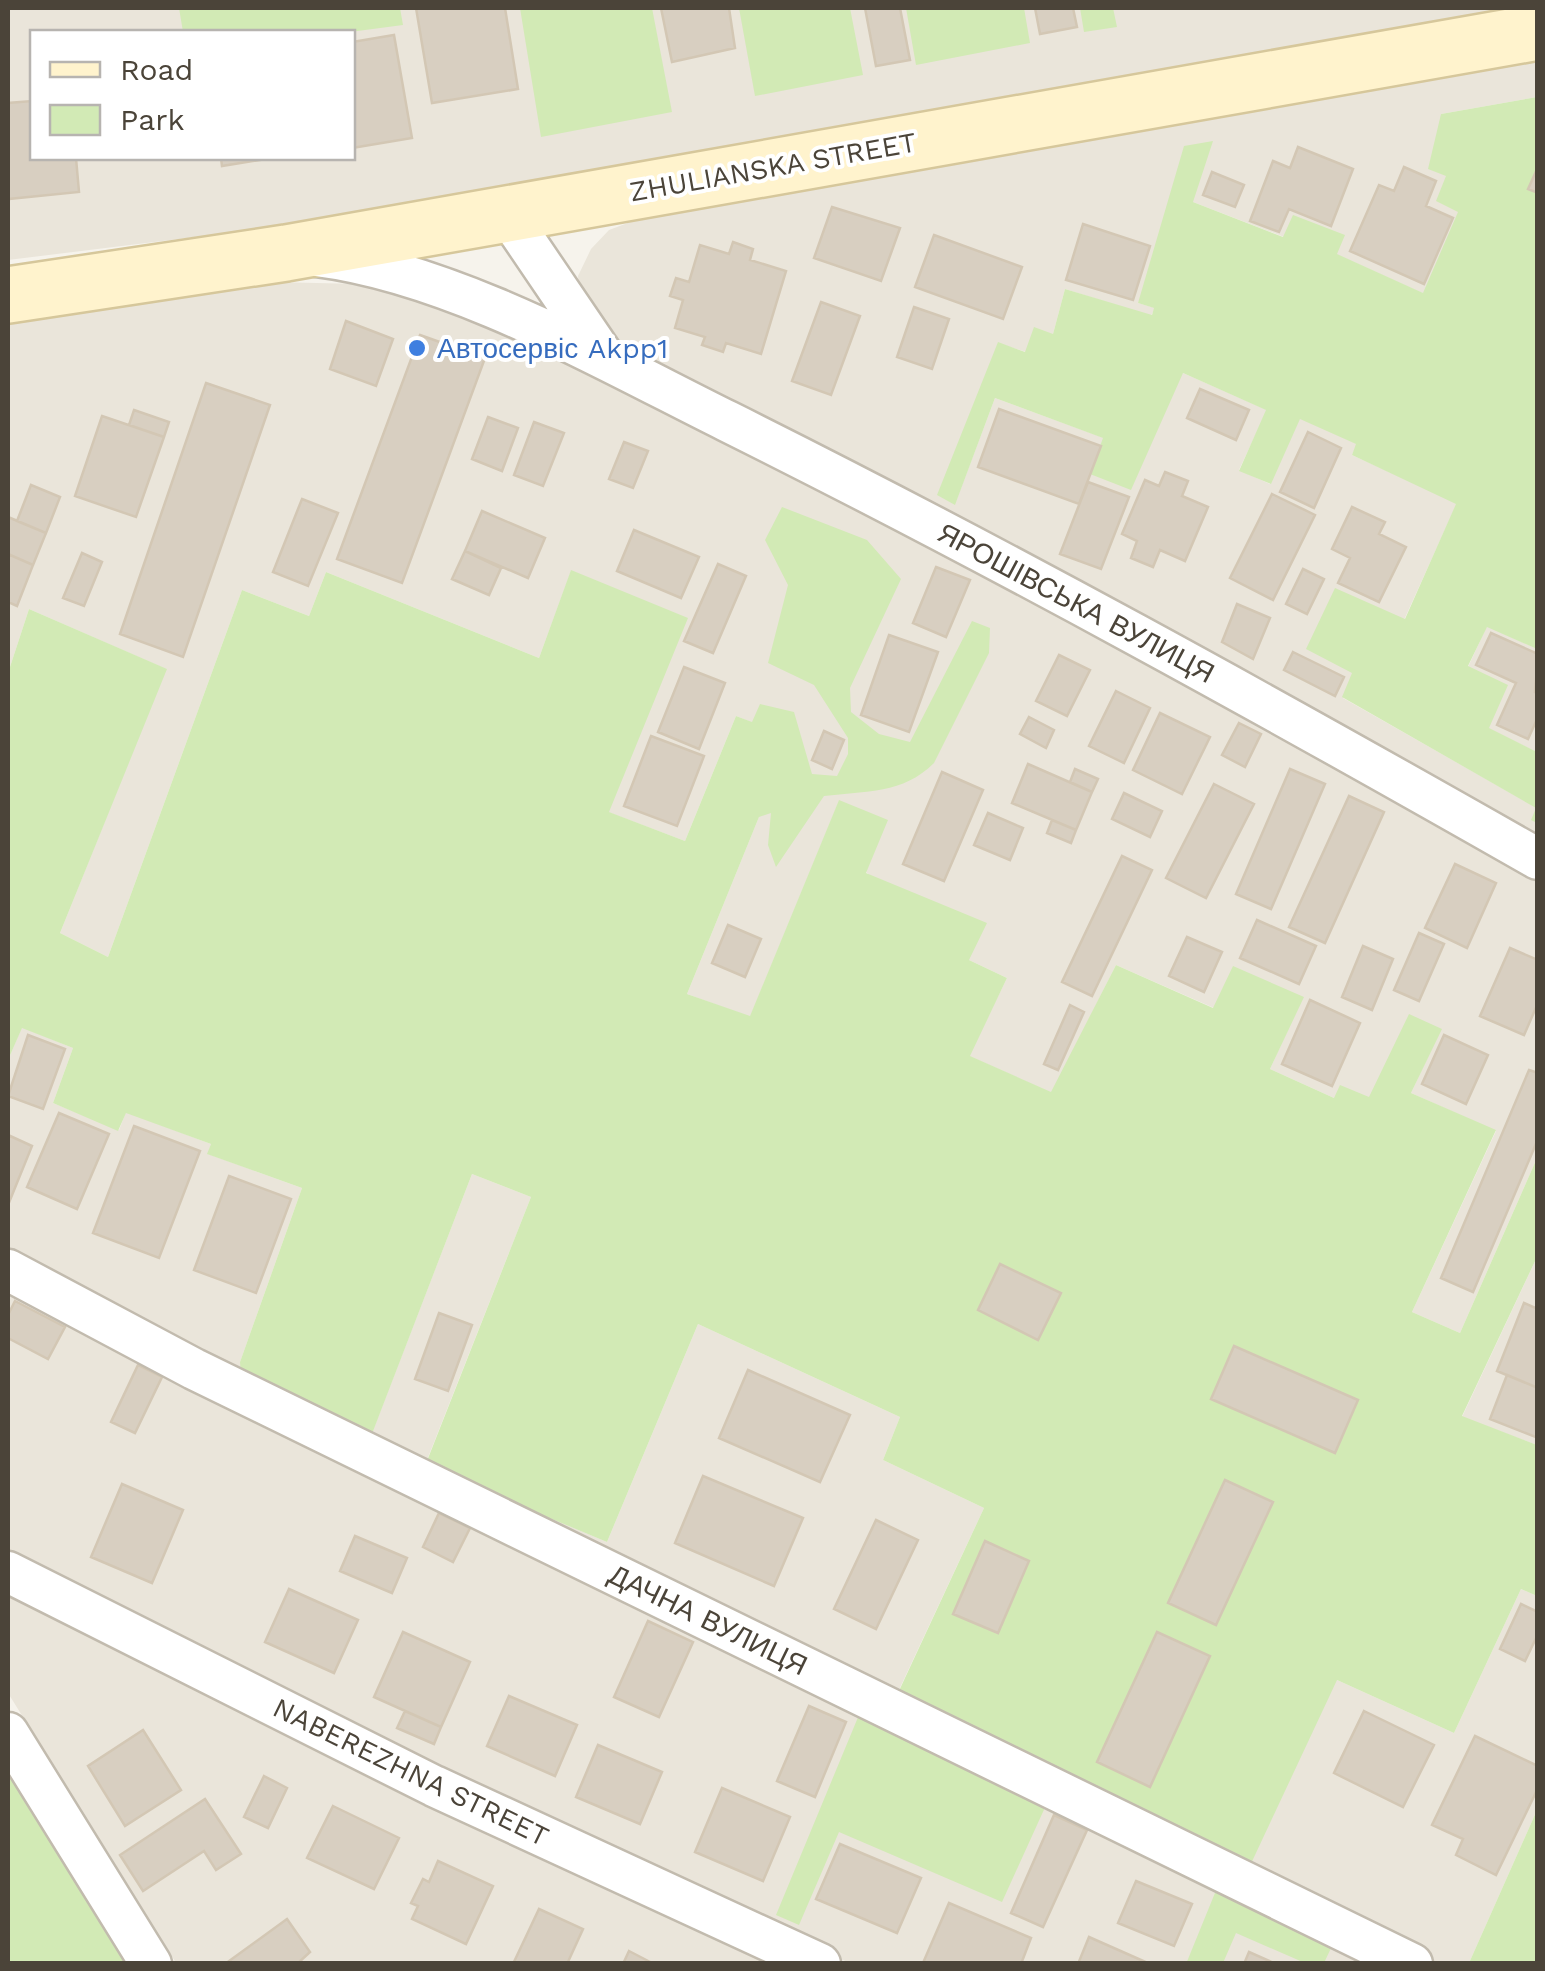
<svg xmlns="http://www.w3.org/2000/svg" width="1545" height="1971" font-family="'Work Sans',sans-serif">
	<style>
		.residential { fill: #eae5da; fill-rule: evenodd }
		.green { fill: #d2eab5 }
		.building { fill: #d8cfc1; stroke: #d3c7b4; stroke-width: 2.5 }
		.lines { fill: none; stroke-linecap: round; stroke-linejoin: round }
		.street-casing { stroke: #c2bbae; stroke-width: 45 }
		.secondary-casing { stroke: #d6c79b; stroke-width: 60 }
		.street { stroke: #fff; stroke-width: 40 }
		.secondary { stroke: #fff3cd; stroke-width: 55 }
		.shop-dot { fill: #3f7fe0; stroke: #fff; stroke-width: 4 }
		.labels { text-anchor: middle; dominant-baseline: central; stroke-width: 8; stroke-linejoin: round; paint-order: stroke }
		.street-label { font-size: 28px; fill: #4b4439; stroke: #fff }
		.shop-label { font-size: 28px; fill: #366cbe; stroke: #fff; text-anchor: start }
	</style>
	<rect width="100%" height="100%" fill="#f6f3ec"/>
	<path class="residential" d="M8 8H1515L1344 37 528 196 8 260ZM32 32H352V158H32Z
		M1537 61V97L1441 114 1446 176 1459 211 1424 294 1336 254 1344 235 1284 237 1193 202 1138 303 1155 308 1151 316 1065 289 1053 334 1026 352 998 343 955 504 995 398 1104 438 1183 373 1267 410 1239 470 1270 484 1300 418 1357 444 1352 455 1457 503 1404 620 1353 673 1343 698 1537 808 1532 819 1537 823V839L630 350 613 340 580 303 578 276 591 249 609 230 633 221Z
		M273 282 360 284 440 304 521 337 883 515 1537 876V1158L1460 1333 1412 1312 1496 1131 1411 1093 1441 1029 1369 1098H1334L1270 1069 1303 997 1214 1008 1116 965 1052 1093 969 1056 1007 978 969 960 866 872 873 854 839 801 750 1017 687 994 791 738 736 716 685 841 608 812 639 731 571 571 539 658 326 572 309 616 242 590 108 957 60 933 166 669 29 609 8 673V315Z
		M1487 626 1537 649V752L1488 729 1468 667Z
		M22 1027 73 1048 53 1103 119 1130 126 1112 211 1144 208 1154 302 1188 240 1362 370 1438 472 1174 531 1197 425 1465 607 1542 698 1324 900 1417 883 1460 984 1508 898 1692 1337 1680 1454 1733 1521 1589 1537 1596V1810L1469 1963H850L771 1930 8 1557V1060Z
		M1537 1257V1445L1462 1417Z
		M8 1587 790 1963H176L8 1693Z"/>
	<path class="green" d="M179 8H400L403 25 350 32H183Z
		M520 8H652L672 112 541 137Z
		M739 8H850L863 75 755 96Z
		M906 8H1024L1030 43 916 65Z
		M1080 8H1113L1117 27 1084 32Z
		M1537 97V167L1528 189 1538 193 1537 649 1487 627 1468 666 1508 685 1489 728 1537 752V823L1531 820 1536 808 1342 697 1352 673 1306 649 1335 588 1405 619 1456 504 1352 455 1356 444 1300 419 1271 484 1239 471 1266 410 1183 373 1131 490 1090 474 1103 438 995 398 955 505 937 495 998 342 1025 352 1034 327 1053 334 1065 289 1152 315 1154 308 1138 303 1184 146 1213 141 1193 202 1283 237 1293 215 1345 235 1337 254 1423 293 1458 212 1436 201 1446 176 1428 169 1441 114Z
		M782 507 867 540 901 579 850 688 851 712 879 734 910 742 972 621 990 628 989 653 934 763C903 794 866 791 824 796L776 867 768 845 771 813 759 817 687 994 750 1016 839 800 888 820 866 873 987 923 969 960 1007 978 970 1056 1051 1092 1116 965 1213 1008 1233 966 1304 997 1270 1069 1334 1098 1340 1085 1369 1097 1409 1014 1442 1029 1411 1093 1496 1130 1412 1312 1460 1333 1537 1158V1257L1462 1416 1537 1445V1596L1521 1589 1454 1733 1337 1680 1248 1870 898 1693 984 1508 883 1460 900 1417 698 1324 607 1542 425 1466 531 1197 472 1174 370 1439 241 1374 240 1362 302 1188 207 1154 211 1144 126 1113 118 1131 53 1103 73 1048 22 1028 8 1060V673L29 609 167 669 60 933 108 957 242 590 309 616 326 572 539 658 571 570 688 618 609 812 685 841 736 716 752 722 760 704 794 712 812 774 837 776 848 754V738L814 685 768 663 788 585 765 540Z
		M861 1710 1047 1803 1002 1902 839 1832 799 1925 776 1915Z
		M8 1772 128 1963H8Z
		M1537 1810V1963H1469Z
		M1217 1888 1332 1946 1324 1963H1305L1236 1933 1223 1963 1186 1964Z"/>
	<path class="building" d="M416 8H505L518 89 432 103Z
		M661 8H729L735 48 672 62Z
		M865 8H900L910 60 876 66Z
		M1035 8H1073L1077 27 1040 34Z
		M394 35 412 138 352 148V42Z
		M32 101V158H76L79 192 8 199V103Z
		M1298 147 1353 169 1331 226 1289 209 1279 232 1250 221 1273 161 1290 168Z
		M221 158H272L222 166Z
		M1404 167 1436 181 1426 206 1453 218 1424 284 1350 251 1379 185 1394 191Z
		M1538 167V193L1528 189Z
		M1212 172 1244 185 1235 207 1203 195Z
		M832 207 900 228 881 281 814 258Z
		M1083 224 1150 246 1133 300 1066 280Z
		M934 235 1022 267 1003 319 915 287Z
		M733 242 753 249 750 260 786 271 761 354 726 343 723 352 702 345 705 337 675 328 683 300 670 296 676 278 689 282 700 245 729 254Z
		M821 302 860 316 831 395 792 381Z
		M914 307 949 319 932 369 897 357Z
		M346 321 393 339 376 386 330 369Z
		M420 335 485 358 402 583 337 559Z
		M206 383 270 405 183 657 120 634Z
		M1200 389 1249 410 1236 440 1187 418Z
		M999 409 1101 446 1079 504 978 467Z
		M134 410 169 422 164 437 129 425Z
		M102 416 164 437 136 517 75 496Z
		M488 417 518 428 502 471 472 459Z
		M534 422 564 433 543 486 514 475Z
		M1308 432 1341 448 1314 508 1280 492Z
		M624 442 648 451 633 488 609 479Z
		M1165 472 1188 481 1182 496 1208 507 1185 561 1160 550 1153 567 1131 558 1137 541 1122 534 1145 480 1159 486Z
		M1088 482 1129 497 1101 569 1060 554Z
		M31 485 60 497 46 533 17 521Z
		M1272 494 1315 515 1273 600 1230 578Z
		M302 499 338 513 308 586 273 572Z
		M1352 507 1385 522 1379 534 1406 547 1379 602 1338 583 1350 558 1332 549Z
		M482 511 545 538 528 578 465 551Z
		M8 517 46 533 33 565 8 554Z
		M634 530 699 557 681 598 617 571Z
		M465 551 501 568 489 595 452 579Z
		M82 553 102 562 84 606 63 598Z
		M8 554 33 565 17 606 8 602Z
		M718 564 746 576 713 653 684 641Z
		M936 567 970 580 946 637 913 623Z
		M1303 569 1324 579 1307 614 1286 604Z
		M1237 604 1270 618 1253 659 1222 642Z
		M1491 633 1538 654 1535 692 1538 693V717L1528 739 1497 725 1516 683 1476 665Z
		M889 635 938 652 909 732 861 715Z
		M1293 652 1344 677 1335 696 1284 670Z
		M1059 655 1090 670 1067 716 1036 701Z
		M684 667 725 683 699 749 658 732Z
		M1116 691 1150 708 1124 763 1089 746Z
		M1160 713 1210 737 1182 794 1133 770Z
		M1029 717 1054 730 1046 748 1020 734Z
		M1239 723 1261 734 1245 767 1222 755Z
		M824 731 844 740 832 769 812 760Z
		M651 736 704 756 677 826 624 806Z
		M1028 764 1092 792 1076 830 1012 803Z
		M1075 769 1098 779 1092 792 1070 782Z
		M1290 769 1325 784 1271 909 1236 894Z
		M942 772 983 790 944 881 903 864Z
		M1214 784 1254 804 1206 898 1166 878Z
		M1124 793 1162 811 1150 837 1112 819Z
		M1349 796 1384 812 1325 943 1289 927Z
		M988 813 1023 828 1010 860 974 845Z
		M1052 820 1076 830 1071 843 1047 833Z
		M1122 856 1152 870 1092 996 1062 982Z
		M1455 864 1496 883 1467 948 1425 928Z
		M1257 920 1316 946 1299 984 1240 958Z
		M728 925 761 939 745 977 712 963Z
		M1419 933 1444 944 1419 1001 1394 990Z
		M1187 937 1222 952 1204 992 1169 976Z
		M1363 946 1393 959 1372 1010 1342 997Z
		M1510 948 1538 960V1003L1524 1035 1480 1016Z
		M1310 1000 1360 1023 1332 1086 1282 1064Z
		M1070 1005 1084 1012 1058 1070 1044 1064Z
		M28 1035 65 1049 43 1109 8 1096Z
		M1444 1035 1488 1055 1466 1104 1422 1084Z
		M1529 1070 1538 1073V1139L1473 1292 1441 1278Z
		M59 1113 109 1134 77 1209 27 1187Z
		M134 1126 200 1151 159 1258 93 1233Z
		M8 1135 32 1146 8 1205Z
		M229 1176 291 1199 256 1293 194 1270Z
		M1000 1264 1061 1293 1038 1340 978 1310Z
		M15 1301 65 1327 48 1359 8 1338V1315Z
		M1524 1303 1538 1309V1388L1497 1371Z
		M439 1313 472 1325 448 1391 415 1379Z
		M1234 1346 1358 1400 1335 1453 1211 1399Z
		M138 1365 162 1377 135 1433 111 1422Z
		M748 1370 850 1415 820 1482 719 1438Z
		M1507 1375 1538 1388V1438L1490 1419Z
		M703 1476 803 1518 774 1586 675 1543Z
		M1225 1480 1273 1502 1216 1625 1168 1603Z
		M122 1484 183 1510 152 1583 91 1557Z
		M439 1513 470 1528 453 1562 423 1547Z
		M876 1520 918 1540 876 1629 834 1609Z
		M355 1536 407 1558 392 1593 340 1571Z
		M985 1541 1029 1561 998 1633 953 1614Z
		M289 1589 358 1620 334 1673 265 1642Z
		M1521 1604 1538 1612V1634L1525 1661 1500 1649Z
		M648 1621 693 1642 659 1717 614 1697Z
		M403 1632 470 1662 441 1727 374 1697Z
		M1157 1632 1210 1656 1150 1787 1097 1762Z
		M509 1696 577 1725 555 1776 487 1746Z
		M809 1706 846 1722 815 1797 777 1781Z
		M405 1711 441 1727 434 1744 397 1728Z
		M1364 1711 1434 1745 1403 1807 1334 1773Z
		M143 1730 181 1790 125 1826 88 1766Z
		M1475 1736 1538 1766V1788L1496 1875 1456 1855 1463 1839 1432 1825Z
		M598 1745 662 1772 640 1824 576 1797Z
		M264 1776 287 1788 268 1828 244 1817Z
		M722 1788 790 1817 763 1881 695 1852Z
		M205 1799 241 1854 216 1870 204 1851 143 1891 120 1855Z
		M333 1806 399 1838 374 1889 307 1858Z
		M1054 1815 1087 1830 1043 1927 1011 1913Z
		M840 1844 921 1878 897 1933 816 1899Z
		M438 1861 493 1886 466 1944 412 1919 418 1906 411 1903 423 1879 429 1882Z
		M1136 1881 1192 1904 1174 1946 1118 1923Z
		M949 1903 1031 1938 1021 1964 923 1963Z
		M539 1909 583 1929 567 1964H513Z
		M287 1919 310 1952 297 1964H225Z
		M1089 1937 1150 1964H1078Z
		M629 1951 654 1964H623Z
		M1249 1952 1276 1964H1244Z"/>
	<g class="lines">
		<g class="street-casing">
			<path id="street" d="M507 214 604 357
				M316 256C453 273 604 360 727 421 1002 558 1271 707 1538 859
				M8 1270 194 1369 1412 1964
				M8 1572 434 1786 820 1964
				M8 1733 151 1964"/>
		</g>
		<g class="secondary-casing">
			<path id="secondary" d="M8 295 286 253 1538 32"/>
		</g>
		<use href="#street" class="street"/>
		<use href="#secondary" class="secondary"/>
	</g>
	<circle class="shop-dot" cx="417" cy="348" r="10"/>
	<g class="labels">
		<g class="street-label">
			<text transform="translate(773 167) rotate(-10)">ZHULIANSKA STREET</text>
			<text transform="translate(1076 603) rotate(28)">ЯРОШІВСЬКА ВУЛИЦЯ</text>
			<text transform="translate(708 1620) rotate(26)">ДАЧНА ВУЛИЦЯ</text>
			<text transform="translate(411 1772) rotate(26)">NABEREZHNA STREET</text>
		</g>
		<g class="shop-label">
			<text x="437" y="348">Автосервіс Akpp1</text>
		</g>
	</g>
	<rect width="1545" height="1971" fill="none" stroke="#4b4439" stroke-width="20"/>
	<rect x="30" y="30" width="325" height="130" fill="#ffffff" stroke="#b7b4b0" stroke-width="2.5"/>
	<rect x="50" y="62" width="50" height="15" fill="#fff3cd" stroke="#b7b4b0" stroke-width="2.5"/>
	<text x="120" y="80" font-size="30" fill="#4b4439">Road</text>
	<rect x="50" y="105" width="50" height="30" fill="#d2eab5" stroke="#b7b4b0" stroke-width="2.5"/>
	<text x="120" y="130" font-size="30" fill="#4b4439">Park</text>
</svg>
